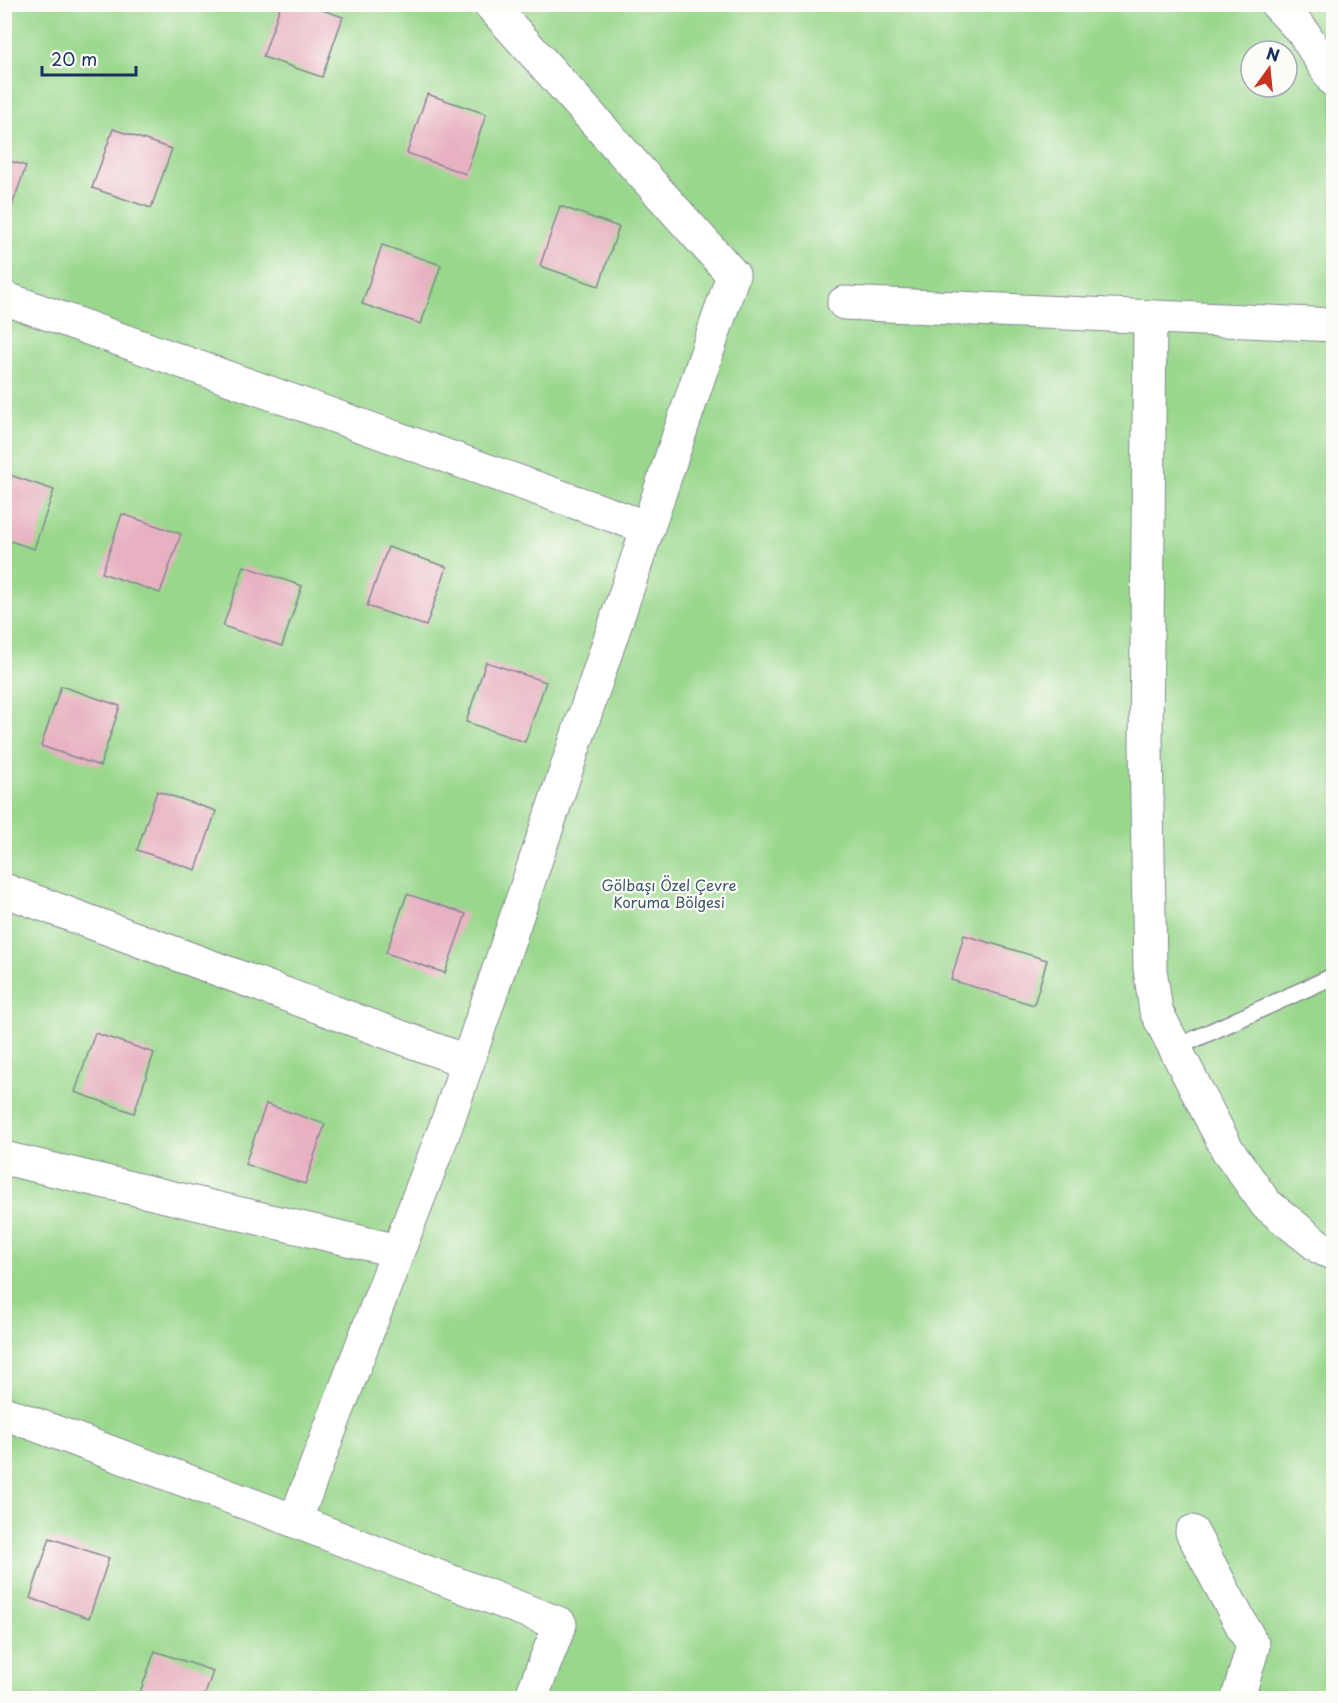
<svg xmlns="http://www.w3.org/2000/svg" width="1338" height="1703" font-family="'Playpen Sans',sans-serif">
	<style>
		.green { fill: #99d78c; stroke: #5a8375; stroke-width: 1.5; fill-rule: evenodd }
		.building { fill: #e7b1c1 }
		.lines { fill: none; stroke-linecap: round; stroke-linejoin: round }
		.service-casing { stroke: #848890; stroke-width: 19 }
		.minor-casing { stroke: #848890; stroke-width: 35 }
		.service { stroke: #fff; stroke-width: 16 }
		.minor { stroke: #fff; stroke-width: 33 }
		.labels { text-anchor: middle; dominant-baseline: central; stroke-width: 4.5; stroke-linejoin: round; paint-order: stroke }
		.park-label { font-size: 15px; fill: #3a596a; stroke: #fdfcf7 }
	</style>
	<rect width="100%" height="100%" fill="#fdfcf7"/>
	<filter id="ink" filterUnits="userSpaceOnUse"><feTurbulence type="fractalNoise" baseFrequency=".0167" numOctaves="2"/><feDisplacementMap in="SourceGraphic" scale="12" xChannelSelector="R" yChannelSelector="G"/><feConvolveMatrix kernelMatrix="1 2 1 2 8 2 1 2 1" color-interpolation-filters="sRGB"/></filter>
	<filter id="wash" filterUnits="userSpaceOnUse"><feTurbulence type="fractalNoise" baseFrequency=".008" numOctaves="4" result="noise"/><feDisplacementMap in="SourceGraphic" scale="24" xChannelSelector="R" yChannelSelector="G"/><feGaussianBlur stdDeviation="1.35" result="paint"/><feColorMatrix in="noise" values="0 0 0 0 0 0 0 0 0 0 0 0 0 0 0 0 0 1.4 0 .05"/><feComposite in="paint" operator="in"/></filter>
	<g filter="url(#wash)">
		<rect width="100%" height="100%" fill="#ece1c1"/>
		<path class="green" d="M5 5H1333V1698H5ZM1251 51H1287V87H1251Z"/>
		<g id="blocks">
			<path class="building" d="M281 4H305L343 17 322 77 263 57Z
				M427 94 486 114 466 174 407 153Z
				M113 129 172 149 151 208 92 188Z
				M4 159 26 166 5 226H4Z
				M560 206 619 227 599 286 540 266Z
				M382 245 441 265 421 324 362 304Z
				M4 473 54 490 34 549 4 539Z
				M122 514 181 534 160 593 102 573Z
				M388 547 447 567 426 626 367 606Z
				M244 566 302 586 282 646 223 626Z
				M486 662 546 682 525 742 466 722Z
				M61 686 120 706 100 766 41 746Z
				M157 791 216 811 196 870 137 850Z
				M407 894 466 914 445 973 386 953Z
				M964 935 1047 960 1034 1005 951 980Z
				M95 1033 154 1053 134 1113 75 1092Z
				M4 1060 10 1062 5 1078 4 1077Z
				M266 1104 325 1124 305 1184 245 1164Z
				M50 1538 109 1558 89 1618 30 1598Z
				M155 1651 213 1671 204 1698H138Z"/>
		</g>
	</g>
	<g filter="url(#ink)">
		<use href="#blocks" fill-opacity="0" stroke="#848890" stroke-width="1.5"/>
		<g class="lines">
			<g class="service-casing">
				<path id="service" d="M1175 1048 1334 976"/>
			</g>
			<g class="minor-casing">
				<path id="minor" d="M490 4 733 275 447 1123 295 1521 560 1624 531 1698
					M1277 4 1303 32 1334 81
					M4 298 648 528
					M844 303 1334 325
					M1150 318 1146 745 1150 969 1156 1011 1227 1149 1266 1204 1321 1248 1334 1254
					M4 890 468 1062
					M4 1158 398 1251
					M4 1413 295 1521
					M1192 1532 1253 1646 1238 1698"/>
			</g>
			<use href="#service" class="service"/>
			<use href="#minor" class="minor"/>
		</g>
	</g>
	<g class="labels">
		<g class="park-label">
			<text x="669" y="884">Gölbaşı Özel Çevre<tspan x="669" dy="17">Koruma Bölgesi</tspan></text>
		</g>
	</g>
	<rect width="1338" height="1703" fill="none" stroke="#fdfcf7" stroke-width="24"/>
	<g transform="translate(1269 69) rotate(15)"><circle r="28" fill="#fdfcf7" stroke="#a3aaba" stroke-width="1.5"/>
	<path d="M0-4.5L10 22L0 15L-10 22Z" fill="#c8321e"/>
	<text y="-9" font-size="16" font-weight="bold" text-anchor="middle" fill="#1b2f5e">N</text>
	</g>
	<path d="M42 66v9h94v-9" fill="none" stroke="#1b2f5e" stroke-width="3"/>
	<text x="51" y="66" font-size="18" fill="#1b2f5e" stroke="#fdfcf7" stroke-width="4.5" paint-order="stroke">20 m</text>
</svg>
